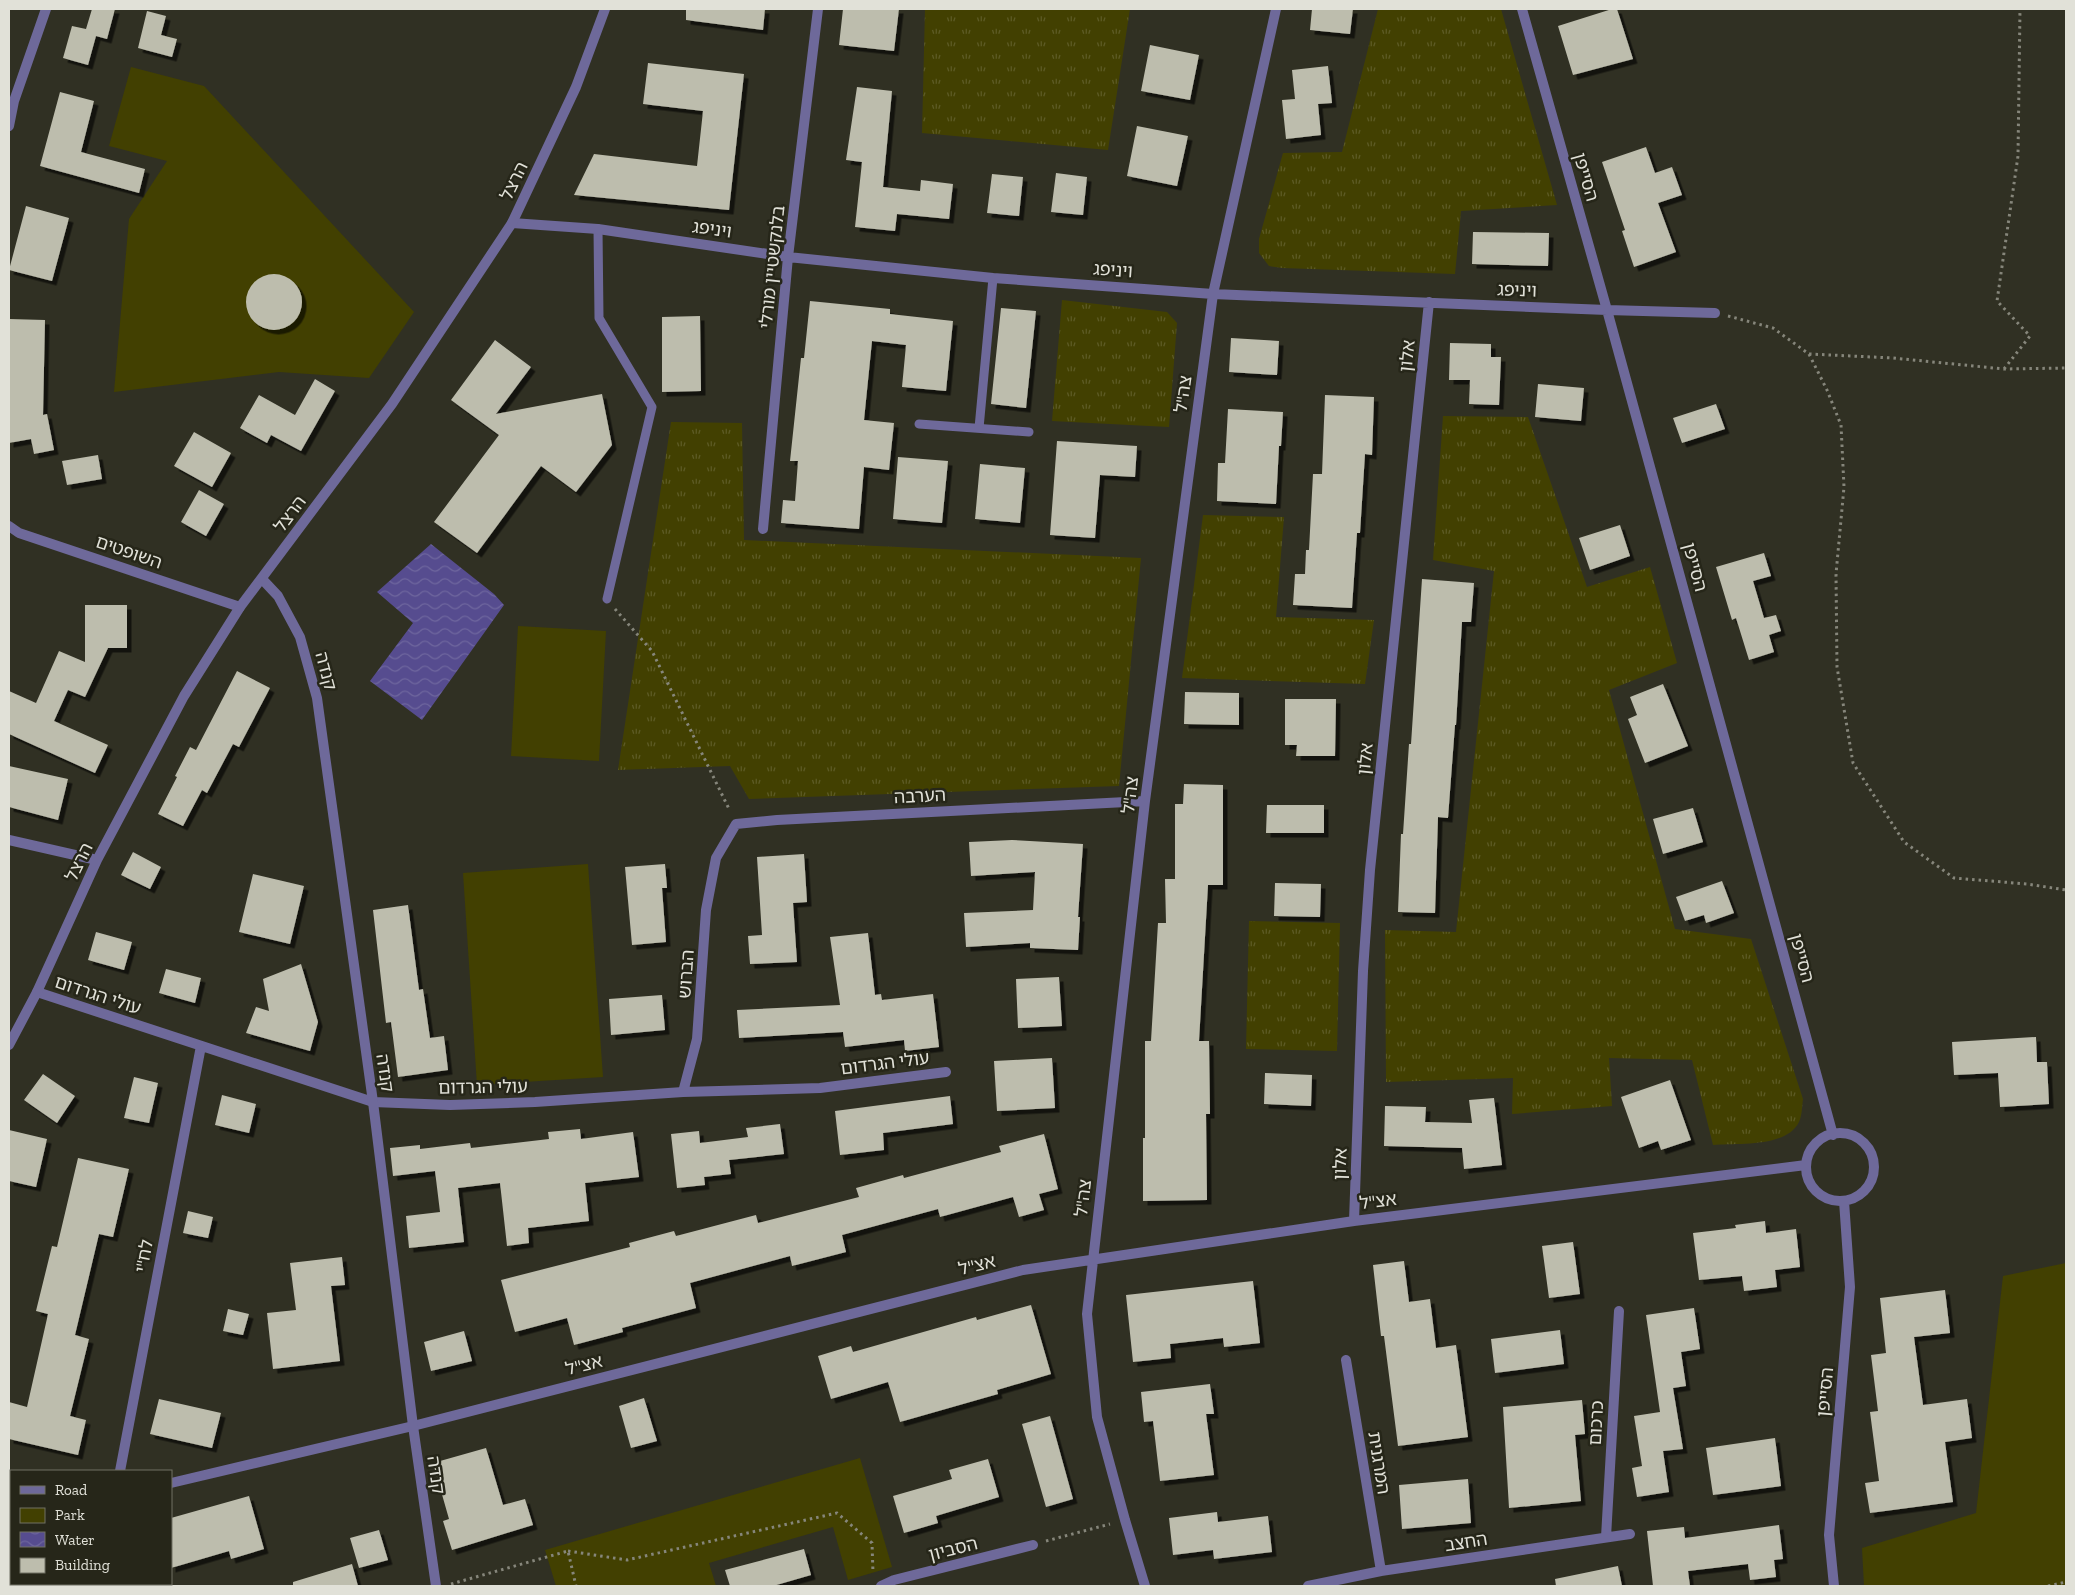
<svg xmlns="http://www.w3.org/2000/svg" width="2075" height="1595" font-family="'Zilla Slab','Noto Sans Hebrew',serif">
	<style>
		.grass { fill: url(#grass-tufts) }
		.green { fill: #424001 }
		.water { fill: url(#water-waves) }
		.building { fill: #bdbdad; filter: url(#shadow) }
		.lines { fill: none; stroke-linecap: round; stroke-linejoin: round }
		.path { stroke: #86867b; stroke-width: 3; stroke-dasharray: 2.5 4; stroke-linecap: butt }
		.service { stroke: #6e699a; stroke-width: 9 }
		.minor { stroke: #6e699a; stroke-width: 10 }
		.tertiary { stroke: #6e699a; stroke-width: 10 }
		.labels { text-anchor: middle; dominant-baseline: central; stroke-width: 5; stroke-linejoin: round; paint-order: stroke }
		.street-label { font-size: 18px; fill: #e1e1d8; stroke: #262619 }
	</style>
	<defs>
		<pattern id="grass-tufts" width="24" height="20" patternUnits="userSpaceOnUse" patternTransform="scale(1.25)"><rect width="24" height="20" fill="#424001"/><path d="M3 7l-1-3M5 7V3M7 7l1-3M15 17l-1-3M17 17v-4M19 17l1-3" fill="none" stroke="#5d5b25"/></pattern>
		<pattern id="water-waves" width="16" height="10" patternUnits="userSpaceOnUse" patternTransform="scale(1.25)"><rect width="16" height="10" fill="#564c8f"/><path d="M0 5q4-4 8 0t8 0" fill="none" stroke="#6e669e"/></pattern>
		<filter id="shadow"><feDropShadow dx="4.5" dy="4.5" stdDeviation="0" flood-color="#0009"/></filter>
	</defs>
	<rect width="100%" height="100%" fill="#303023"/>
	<path class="grass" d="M925 9H1130L1108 150 922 133Z
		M1378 9H1501L1557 205 1461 211 1455 274 1282 268 1269 266 1259 253V239L1283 153 1342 152Z
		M1062 300 1167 312 1177 323 1169 427 1052 421Z
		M1443 416 1528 417 1587 587 1650 567 1677 663 1609 690 1675 929 1751 939 1803 1099C1802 1106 1802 1116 1799 1122 1786 1148 1738 1143 1713 1145L1692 1060 1609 1058 1612 1106 1512 1114 1513 1078 1386 1082 1385 930 1456 932 1494 571 1433 560Z
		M671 422 742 423 744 540 1141 558 1119 786 749 799 730 766 618 770Z
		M1203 515 1284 517 1276 617 1374 620 1365 684 1182 678Z
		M1249 921 1340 923 1337 1051 1246 1049Z"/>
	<path class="green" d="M131 67 204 86 414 312 369 378 279 372 114 392 129 219 167 161 109 146Z
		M518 626 606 631 599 761 511 756Z
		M588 864 603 1077 477 1085 463 873Z
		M2066 1263V1586H1864L1862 1548 1976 1513 2003 1276Z
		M860 1458 892 1567 848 1580 833 1527 709 1563 716 1586H556L545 1550Z"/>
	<path class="water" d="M431 544 494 594 504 605 422 720 370 681 413 623 377 592Z"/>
	<path class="building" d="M92 9H115L107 39 96 36 88 65 63 58 72 26 86 29Z
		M686 9H765L763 30 686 20Z
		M843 9H899L894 51 839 45Z
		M1312 9H1353L1350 34 1310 30Z
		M1612 9H1617L1633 59 1573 75 1558 26Z
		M147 11 166 16 161 35 177 39 172 57 138 48Z
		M1150 45 1199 55 1190 100 1141 91Z
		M648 63 744 74 729 210 574 195 594 154 697 166 703 111 643 104Z
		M1328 66 1332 103 1318 104 1321 135 1286 139 1282 100 1295 99 1292 70Z
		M857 87 892 91 883 187 920 191 921 180 953 184 949 219 897 214 895 231 855 227 862 162 846 160Z
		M60 92 94 101 81 152 145 169 139 193 40 166Z
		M1137 126 1188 136 1177 186 1127 176Z
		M1646 147 1655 173 1672 167 1682 195 1658 203 1676 252 1634 267 1622 231 1625 230 1602 162Z
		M1056 173 1087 177 1083 215 1051 212Z
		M992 174 1023 177 1019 216 987 213Z
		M26 206 69 218 52 281 9 270Z
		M1473 232 1549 233 1548 266 1472 264Z
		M246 302a28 28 0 1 1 56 0a28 28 0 1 1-56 0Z
		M810 301 890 309V314L953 321 946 391 902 387 906 345 872 341 864 420 894 423 889 470 864 467 859 529 781 523 783 500 795 501 798 461H790L801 358H804Z
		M1001 308 1036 311 1026 408 991 404Z
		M700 316 701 391 662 392V317Z
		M9 319 45 320 43 415 47 414 54 450 34 454 31 439 9 443Z
		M1231 338 1279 341 1277 375 1229 372Z
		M495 340 531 367 496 414 602 394 612 445 576 492 541 466 477 553 434 522 499 435 451 400Z
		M1450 343 1491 344V357H1501L1499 405 1469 404 1470 380H1449Z
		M315 379 335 391 301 451 271 435 267 443 240 428 259 395 295 415Z
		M1538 384 1584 388 1581 421 1535 417Z
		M1325 395 1374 397 1372 455 1365 454 1360 533H1357L1352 608 1293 605 1295 574H1305L1306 550H1309L1313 474H1322Z
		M1716 404 1725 429 1682 443 1673 418Z
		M1228 409 1283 412 1281 446H1279L1276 504 1217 501 1218 463H1225Z
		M194 432 231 453 212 487 174 466Z
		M1057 441 1137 446 1135 477 1100 475 1095 538 1050 535Z
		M98 455 102 479 67 485 62 461Z
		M898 457 948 461 942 523 893 519Z
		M980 464 1025 468 1020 523 975 519Z
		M199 490 224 504 206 536 181 522Z
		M1620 525 1630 556 1590 570 1579 538Z
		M1764 553 1771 576 1753 581 1764 618 1776 615 1781 631 1769 635 1774 652 1749 660 1736 618 1732 620 1716 567Z
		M1422 579 1474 583 1471 622H1462L1456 725H1455L1448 818 1438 817 1435 913 1398 912 1401 834H1403L1409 744H1411Z
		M85 605H127V648H108L85 697 68 690 54 721 108 745 95 773 9 734V691L36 703 59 651 85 662Z
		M237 671 270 688 239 747 233 744 207 793 202 790 183 826 158 814 177 777 175 776 190 747 196 750Z
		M1663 684 1688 746 1645 763 1628 719 1637 715 1630 697Z
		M1185 692 1239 693V725L1184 724Z
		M1285 699H1336L1335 756H1296L1297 745H1285Z
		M9 766 68 779 58 820 9 807Z
		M1184 784 1223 785V885H1208L1199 1041H1209L1210 1114H1206L1207 1200 1143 1201V1138H1145V1041H1151L1158 923H1166L1165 879H1175V804H1183Z
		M1267 805H1324V833H1266Z
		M1693 808 1703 842 1663 854 1653 819Z
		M1012 840 1083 844 1078 917H1080L1078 950 1030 948V943L966 947 964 913 1033 910 1035 872 971 876 969 842Z
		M133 852 161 867 150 889 121 875Z
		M804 854 807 902 793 903 797 962 750 964 748 936 762 935 757 857Z
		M665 864 667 888H662L666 942 632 945 625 867Z
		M253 874 304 886 290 944 239 932Z
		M1722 881 1734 913 1706 923 1704 915 1685 921 1676 897Z
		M1275 883 1321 884 1320 917 1274 916Z
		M408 905 419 990 423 989 430 1038 444 1036 448 1070 398 1077 391 1022 386 1023 373 910Z
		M96 932 132 942 124 970 88 960Z
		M868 933 875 995 881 994 882 1000 933 994 939 1047 905 1051 904 1040 845 1047 843 1032 739 1038 737 1010 840 1005 830 937Z
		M301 964 318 1022 310 1051 246 1033 256 1007 269 1011 263 979Z
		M166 969 201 978 195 1003 159 993Z
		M1059 977 1062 1026 1018 1028 1016 979Z
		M662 995 665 1030 611 1035 609 999Z
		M2036 1037 2037 1062H2047L2049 1104 2000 1107 1998 1073 1954 1075 1952 1042Z
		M1052 1058 1055 1108 997 1111 994 1061Z
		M1265 1073 1312 1075 1311 1106 1264 1104Z
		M43 1074 75 1096 57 1123 24 1100Z
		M134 1077 158 1083 149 1123 124 1118Z
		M1670 1080 1691 1140 1661 1150 1658 1141 1639 1148 1621 1097Z
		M222 1095 256 1104 249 1133 215 1125Z
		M950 1096 953 1124 883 1133 884 1150 840 1155 835 1111Z
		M1494 1098 1502 1165 1464 1169 1462 1148 1384 1146 1385 1106 1426 1107 1425 1122 1472 1123 1469 1100Z
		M780 1124 784 1154 729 1160 731 1174 704 1177 705 1185 677 1188 671 1134 699 1131 700 1143 748 1137 746 1128Z
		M580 1129 581 1139 633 1132 639 1177 585 1183 589 1221 528 1228 529 1243 507 1246 500 1183 458 1188 464 1242 409 1248 406 1216 440 1212 435 1171 393 1176 390 1148 420 1145V1149L470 1143 471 1148 549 1139 548 1132Z
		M9 1130 47 1139 36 1187 9 1181Z
		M1044 1134 1058 1189 1039 1194 1044 1210 1019 1217 1013 1197 940 1217 938 1209 842 1235 846 1252 792 1266 790 1256 690 1283 696 1308 622 1328 623 1332 574 1345 567 1318 515 1332 501 1280 630 1247 629 1243 674 1231 676 1236 756 1215 758 1223 859 1197 856 1188 903 1175 904 1178 1001 1152 999 1146Z
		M78 1158 129 1169 113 1237 99 1234 75 1335 89 1339 70 1416 86 1420 78 1455 9 1439V1402L27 1407 48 1314 36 1311 52 1246 57 1247Z
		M188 1211 213 1217 208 1238 183 1233Z
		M1765 1221 1766 1233 1796 1229 1800 1267 1775 1270 1777 1287 1744 1291 1742 1276 1699 1280 1693 1233 1736 1228 1735 1225Z
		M1573 1242 1580 1294 1549 1298 1542 1246Z
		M342 1257 345 1285 331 1286 340 1361 273 1369 267 1313 296 1310 290 1263Z
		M1404 1261 1409 1302 1430 1299 1436 1348 1456 1345 1468 1437 1398 1446 1384 1336H1381L1373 1265Z
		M1253 1281 1260 1343 1224 1347 1223 1338 1170 1344 1171 1358 1133 1362 1126 1295Z
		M1945 1290 1950 1333 1914 1337 1923 1405 1967 1399 1972 1438 1945 1442 1953 1502 1870 1513 1865 1483 1879 1481 1870 1412 1878 1411 1871 1355 1886 1353 1880 1298Z
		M1031 1305 1051 1374 997 1390 998 1394 900 1422 888 1382 831 1399 818 1356 851 1346 853 1352 976 1317 977 1320Z
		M1694 1308 1700 1349 1681 1352 1686 1386 1673 1388 1683 1449 1663 1451 1669 1492 1637 1497 1632 1468 1642 1466 1634 1416 1660 1412 1646 1315Z
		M228 1309 249 1314 243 1335 223 1331Z
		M1560 1330 1564 1364 1495 1373 1491 1339Z
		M464 1331 472 1361 431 1371 424 1342Z
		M1210 1384 1214 1414H1206L1214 1475 1160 1481 1153 1421 1144 1422 1141 1392Z
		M644 1398 657 1441 631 1448 619 1406Z
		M159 1399 221 1413 212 1448 150 1434Z
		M1582 1400 1585 1434 1575 1435 1581 1501 1509 1508 1503 1407Z
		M1050 1416 1073 1499 1046 1507 1022 1424Z
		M1775 1438 1781 1486 1713 1495 1706 1448Z
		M486 1448 503 1505 525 1499 533 1525 452 1550 443 1521 449 1519 433 1463Z
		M988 1459 999 1497 936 1516 938 1523 904 1533 893 1496 952 1479 949 1470Z
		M1468 1479 1471 1523 1402 1529 1399 1485Z
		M249 1496 264 1549 231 1559 229 1551 171 1568V1518Z
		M1217 1512 1218 1522 1268 1516 1272 1552 1214 1559 1213 1550 1173 1555 1169 1518Z
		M1779 1525 1783 1559 1774 1560 1776 1577 1750 1580 1748 1564 1688 1571 1690 1586H1653L1647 1531 1684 1527 1685 1538Z
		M379 1530 388 1560 359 1568 350 1538Z
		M804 1549 811 1575 773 1586H730L725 1570Z
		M352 1564 358 1586H293V1582Z
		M1618 1566 1622 1586H1556L1555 1579Z"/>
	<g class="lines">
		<path class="path" d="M1728 316 1773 328 1809 354 1893 358 2004 369 2066 368
			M1809 354 1827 390 1841 425 1844 487 1836 574 1837 667 1853 763 1904 842 1954 878 2027 884 2066 890
			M2004 369 2030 336 1997 301 2018 156 2020 9
			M615 609 652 651 730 811
			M1046 1541 1110 1524
			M568 1551 627 1560 837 1513 872 1543 873 1573
			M451 1584 568 1551 576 1586
			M2048 1586 2066 1582"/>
		<path class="service" d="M598 229 599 318 652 407 607 599
			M919 424 1029 432
			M979 428 993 278"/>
		<path class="minor" d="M1522 9 1607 310 1833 1135
			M9 126 14 101 46 9
			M512 223 598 229 788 257 993 278 1213 294 1607 310 1715 313
			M9 526 19 533 240 607
			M763 529 788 257 818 9
			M37 992 373 1102 450 1105 535 1102 683 1092 820 1088 946 1072
			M683 1092 697 1039 706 910 716 858 736 824 777 820 1145 801
			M1806 1167a34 34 0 1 1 68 0a34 34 0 1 1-68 0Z
			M1354 1221 1363 971 1370 870 1429 302
			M1346 1360 1381 1571
			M120 1471 201 1046
			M9 1478H11
			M171 1483 413 1426 1023 1270 1354 1221 1806 1165
			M1606 1537 1619 1311
			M94 1586 95 1584
			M881 1586 894 1580 1033 1545
			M1145 1586 1125 1520 1097 1417 1087 1314 1145 801 1213 294 1276 9
			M1308 1586 1381 1571 1630 1534
			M1834 1586 1829 1535 1850 1287 1844 1201"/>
		<path class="tertiary" d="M262 579 278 596 300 637 317 698 373 1102 413 1426 436 1586
			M9 840 97 860
			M9 1045 37 992 97 860 184 696 240 607 392 404 512 223 576 87 605 9"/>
	</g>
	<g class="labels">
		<g class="street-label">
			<text transform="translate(1586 177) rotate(74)">הסייפן</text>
			<text transform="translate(514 181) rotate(-64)">הרצל</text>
			<text transform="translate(712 229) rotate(8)">ויניפג</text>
			<text transform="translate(772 267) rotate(-84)">בלנקשטיין מורלי</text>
			<text transform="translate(1113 270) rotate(4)">ויניפג</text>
			<text transform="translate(1517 290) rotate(2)">ויניפג</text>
			<text transform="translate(1407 356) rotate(-84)">אלון</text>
			<text transform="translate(1183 394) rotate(-82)">צה"ל</text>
			<text transform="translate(290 514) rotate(-53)">הרצל</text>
			<text transform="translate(129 552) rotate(19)">השופטים</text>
			<text transform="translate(1695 567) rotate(75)">הסייפן</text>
			<text transform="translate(326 671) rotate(75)">קנדה</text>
			<text transform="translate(1365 759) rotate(-84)">אלון</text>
			<text transform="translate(1130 795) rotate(-83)">צה"ל</text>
			<text transform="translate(920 796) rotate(-3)">הערבה</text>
			<text transform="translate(79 862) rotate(-64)">הרצל</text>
			<text transform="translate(1802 958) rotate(75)">הסייפן</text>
			<text transform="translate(686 974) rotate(-86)">הברוש</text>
			<text transform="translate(98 995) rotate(18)">עולי הגרדום</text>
			<text transform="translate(885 1063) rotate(-7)">עולי הגרדום</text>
			<text transform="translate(385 1073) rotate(82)">קנדה</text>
			<text transform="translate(483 1087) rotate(-1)">עולי הגרדום</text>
			<text transform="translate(1340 1164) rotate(-88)">אלון</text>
			<text transform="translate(1083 1198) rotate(-83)">צה"ל</text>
			<text transform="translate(1378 1201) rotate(-7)">אצ"ל</text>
			<text transform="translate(144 1256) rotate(-79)">לח"י</text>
			<text transform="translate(977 1265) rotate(-14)">אצ"ל</text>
			<text transform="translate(584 1365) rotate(-14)">אצ"ל</text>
			<text transform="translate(1825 1392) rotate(-85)">הסייפן</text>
			<text transform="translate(1596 1423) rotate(-87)">כרכום</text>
			<text transform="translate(1379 1463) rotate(81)">המרגנית</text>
			<text transform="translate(436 1475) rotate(82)">קנדה</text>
			<text transform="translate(1466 1542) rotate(-9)">החצב</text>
			<text transform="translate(953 1549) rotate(-14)">הסביון</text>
		</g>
	</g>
	<rect width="2075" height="1595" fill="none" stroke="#e1e1d8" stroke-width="20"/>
	<rect x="10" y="1470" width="162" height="115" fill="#262619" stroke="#717165"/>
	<rect x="20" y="1486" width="25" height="8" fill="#6e699a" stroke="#717165"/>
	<text x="55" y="1495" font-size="15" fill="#e1e1d8">Road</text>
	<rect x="20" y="1508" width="25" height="15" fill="#424001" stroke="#717165"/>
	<text x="55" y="1520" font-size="15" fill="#e1e1d8">Park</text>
	<rect x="20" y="1532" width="25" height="15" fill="url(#water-waves)" stroke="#717165"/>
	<text x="55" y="1545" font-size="15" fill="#e1e1d8">Water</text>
	<rect x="20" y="1558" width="25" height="15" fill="#bdbdad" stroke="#717165"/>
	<text x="55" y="1570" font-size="15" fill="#e1e1d8">Building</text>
</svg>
